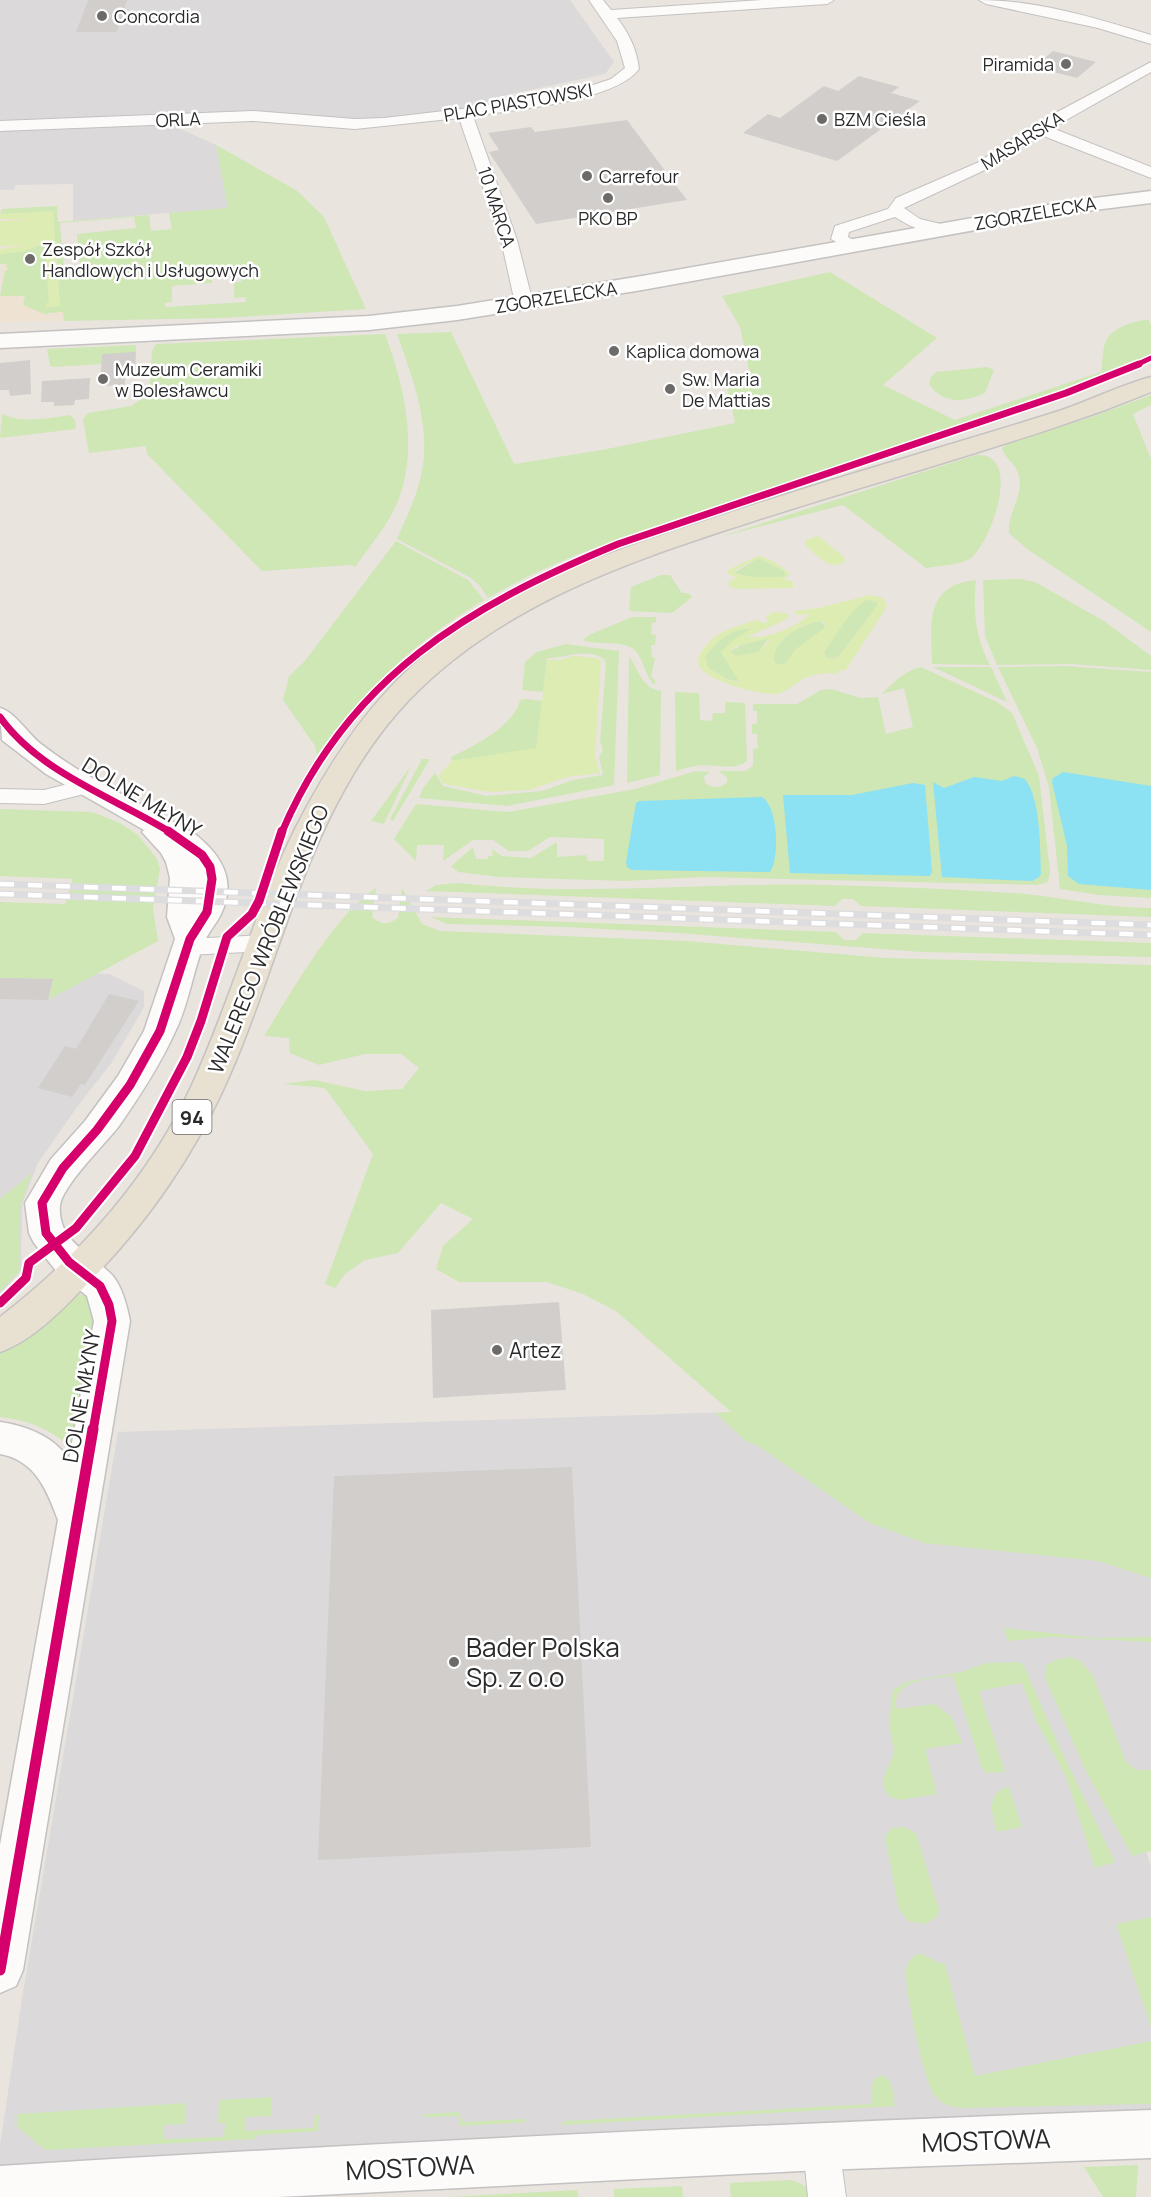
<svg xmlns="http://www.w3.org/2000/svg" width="1151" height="2197" font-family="Manrope,sans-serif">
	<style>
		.industrial { fill: #dcd9db }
		.education { fill: #eee2d3 }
		.green { fill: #cee7b5; fill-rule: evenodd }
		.pitch { fill: #dcecb2; fill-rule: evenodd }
		.water { fill: #8ce1f2 }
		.building { fill: #d2cecb }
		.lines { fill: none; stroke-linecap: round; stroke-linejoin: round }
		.street-casing { stroke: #c3c1c1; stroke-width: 2 }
		.secondary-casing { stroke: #c3c1c1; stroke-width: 3 }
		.primary-casing { stroke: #c5c3c1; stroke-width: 3 }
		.street { fill: #fcfbfa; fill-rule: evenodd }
		.secondary { fill: #fcfbfa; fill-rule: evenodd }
		.primary { fill: #e8e1d1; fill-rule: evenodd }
		.rail-casing { stroke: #dddddf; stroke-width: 7 }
		.rail { stroke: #fff; stroke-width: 4.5; stroke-dasharray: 14; stroke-linecap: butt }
		.cycleway-far3-casing { stroke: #fff; stroke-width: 8 }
		.cycleway-far2-casing { stroke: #fff; stroke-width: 10 }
		.cycleway-far1-casing { stroke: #fff; stroke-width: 13 }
		.cycleway-casing { stroke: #fff; stroke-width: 15 }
		.cycleway-far3 { stroke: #d6006c; stroke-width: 5 }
		.cycleway-far2 { stroke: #d6006c; stroke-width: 7 }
		.cycleway-far1 { stroke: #d6006c; stroke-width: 9 }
		.cycleway { stroke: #d6006c; stroke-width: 11 }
		.poi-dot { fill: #6d6b69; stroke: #fff; stroke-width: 2 }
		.labels { text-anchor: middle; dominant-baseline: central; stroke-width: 5; stroke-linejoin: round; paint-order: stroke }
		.far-poi-label { font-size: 18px; fill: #2a2a2a; stroke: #fff; text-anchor: start }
		.far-street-label { font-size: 18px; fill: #2a2a2a; stroke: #fff }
		.shield { fill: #fff; stroke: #6a6a6a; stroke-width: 1.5 }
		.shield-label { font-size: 20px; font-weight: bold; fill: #2a2a2a }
		.street-label { font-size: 21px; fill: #2a2a2a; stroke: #fff }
		.poi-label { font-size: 21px; fill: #2a2a2a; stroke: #fff; text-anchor: start }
		.near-poi-label { font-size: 26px; fill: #2a2a2a; stroke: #fff; text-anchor: start }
		.near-street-label { font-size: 26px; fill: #2a2a2a; stroke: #fff }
	</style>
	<rect width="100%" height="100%" fill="#eae4df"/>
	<path class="industrial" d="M0 0H570L614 62 605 74 493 98 476 110 413 119 163 121 216 145 228 208 73 221V184L15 185 14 190H0Z
		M0 971 110 974 144 991V1007L112 1062 77 1107 38 1163 22 1204 21 1270 0 1294Z
		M732 1412 995 1550 1098 1561 1151 1578V1785L1130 1798 1151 1867V2134L0 2190V2146L21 2005 118 1432Z"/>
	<path class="education" d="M57 206 64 321 0 322 2 209Z"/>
	<path class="green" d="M216 145 296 190 324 217 366 309 224 318 64 321 63 312 48 313 47 315 23 305 25 296H0L5 271 10 268H6L7 264H0V254L24 251 45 243 49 302 46 307 60 306 53 212 0 214 2 209 57 206 58 222 149 215 151 231 172 229 169 213 228 208ZM134 217 136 228 77 234 80 267 64 268 60 223ZM241 274V282H234V298L245 297 246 302 165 307V303L172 302V286L212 283V275Z
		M830 272 937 338 883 385 955 420 1101 372C1103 362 1102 347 1107 339 1114 327 1136 320 1149 320L1151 326V355C1096 382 1039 399 981 419 890 449 798 480 706 510 631 534 556 558 488 598L480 586 471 578 397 539C404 522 413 505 418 487 435 436 414 382 397 334L451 332 514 464 602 450 735 423 725 380 751 379 740 327 722 296Z
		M385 334C404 385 419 448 398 501 388 525 370 546 355 567L351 565 262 571 147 454 146 446 89 453 83 419 88 413 131 406 149 394 152 351 156 344Z
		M136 345V352L102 364 53 367 50 366 47 349Z
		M987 367 994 370 985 393C964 403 942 404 929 384L931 377 936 372Z
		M1151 395V405L1133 414 1151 459V632L1027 549 1009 533C1007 514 1024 495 1019 476 1017 465 1005 459 1002 448L1009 443 1089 418Z
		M2 414C23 424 47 418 70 415L75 420 76 429 0 438Z
		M976 455C1024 452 991 542 971 558 961 565 938 566 926 568L843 505 719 537Z
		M396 541 468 580 484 600C418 639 361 692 317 755L315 746 283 700 289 676 304 662Z
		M758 558 784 571 786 575 782 577H752L734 573Z
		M661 575H670L682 593H688L692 597 672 613 629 611 631 587Z
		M1020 579 1035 582 1104 621 1151 656V670L1072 664 997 665 985 636 983 580Z
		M976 580C973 611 975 637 990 665L932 664C931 625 924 585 976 580Z
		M869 599 878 603 876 608 838 657 833 659 826 658 824 652C836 636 849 606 869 599Z
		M632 617H656V622L652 623 651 634 656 635 655 645H651L652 657 655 658 651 677 655 680V685C644 676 644 656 632 648 618 640 597 646 583 640L589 635Z
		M821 621 826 627 795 650 785 664 780 665 774 662C772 639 801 624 821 621Z
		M751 629 721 652 739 681 729 680 708 668 705 657C715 642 732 627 751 629Z
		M769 638 759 652 736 656 730 652 741 645Z
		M566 644 619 651 614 785 507 806 419 798 423 788 435 773 443 786 487 796 542 791 573 780 603 775 599 757 603 750 600 741 606 664 604 659C586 647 566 658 547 658L543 692 522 690 525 662 537 652Z
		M629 656C639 671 642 688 661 691L660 775 627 783Z
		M1064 666 1151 672V898L1099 895 1060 889 1049 787 1037 748 998 667Z
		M921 667 997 702 1012 713 1039 776 1050 871 1048 882 1038 885 703 877 624 881 499 877 458 872 451 866 473 847 476 859H488V856H493L492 849 502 856 531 858 557 842V857L586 855 588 861H604V839L550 837 528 851H509L493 840H473L443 861 444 845H417L416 861 394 839 416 804 508 812 635 789 696 771 710 772 704 777 705 783C712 788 721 789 727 782V777L718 771H745L753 766V749L758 748 757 734H752V724H757V711H753V704H797L821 690 831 689 861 698 878 697 886 734 913 727 904 688 882 694C894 682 904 671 921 667Z
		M933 667H991L1007 702Z
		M675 692 699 693 700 720 712 721 713 713H725L726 702 745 703 747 761C734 772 711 763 695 766 689 767 682 769 676 771Z
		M526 699 543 701 536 749 452 761 451 757C474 746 514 726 520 700Z
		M422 759H430L393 821 390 819Z
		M411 766 384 824 371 821Z
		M0 809 92 812 120 823 138 835 157 859 160 869 153 908 158 941 48 1000 53 979 0 978V902L65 904 73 879 0 876Z
		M458 883C582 897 706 882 830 885 895 887 960 889 1025 894 1067 898 1108 908 1151 908V917L861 906 853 899H842L835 906 426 891 436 885Z
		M376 888 372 917C381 925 388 925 398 918L402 888 422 924 440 931 686 941 886 958 1151 965V1578L1098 1561 924 1543 870 1523 758 1446 746 1441 715 1413 731 1412 616 1311 583 1294 547 1282H459L436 1269 443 1246 473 1219 441 1203 398 1253 365 1260 345 1274 335 1288 325 1284 373 1154 325 1088 283 1084 314 1080 365 1091 402 1089 419 1068 401 1054H365L319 1065 290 1053 289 1038 264 1036C288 997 338 910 376 888Z
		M431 917 836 932 844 940H856L863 933 1151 943V957L921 952 678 933 565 927 447 924Z
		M32 1173 19 1210V1272L0 1291V1199Z
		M78 1294 85 1296 98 1320 75 1443 69 1445C44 1427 30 1421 0 1417V1354L72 1296Z
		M1004 1628 1095 1638 1151 1637V1642L1051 1637 1008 1641Z
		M1068 1657 1081 1661 1093 1676 1126 1762 1136 1770H1151V1851L1132 1856 1085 1769 1045 1678V1666L1055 1660Z
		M1019 1662 1024 1666 1060 1748 1115 1862 1095 1868 1066 1777 1036 1721 1022 1683 979 1691 1005 1772 986 1773 982 1768 953 1676C933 1679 889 1679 897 1709L934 1704 951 1716 962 1743 925 1749 937 1794 900 1800 890 1797 884 1789 883 1779 894 1753 889 1722 893 1690 906 1682 961 1672 986 1663Z
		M1009 1787 1022 1827 997 1832C992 1815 985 1792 1009 1787Z
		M905 1827 915 1833 918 1839 939 1910 937 1917 925 1924 908 1921 899 1909 885 1837 892 1828Z
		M1151 1917V2027L1116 1924Z
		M917 1954C928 1954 934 1963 945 1964L975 2076 1151 2041V2104L960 2108C950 2106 941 2104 935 2096 924 2084 904 1985 906 1969 907 1962 912 1958 917 1954Z
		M882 2075C894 2080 893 2095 895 2106L561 2125 565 2121 872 2104C872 2093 868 2080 882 2075Z
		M272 2097V2116L246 2117 245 2131 314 2128 315 2115H319L318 2131 258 2135 255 2139 45 2150 18 2127V2114L186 2103 185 2124 164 2125V2139L224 2137 225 2123H218L219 2100Z
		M459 2112 463 2122 524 2119 526 2122 459 2126V2116L422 2117 425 2114Z
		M1138 2165 1136 2197H1103L1084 2167Z
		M791 2180C801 2183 809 2187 813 2197H731L730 2183Z
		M682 2186 683 2197H614V2189Z
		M577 2190 578 2197H448Z"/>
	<path class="pitch" d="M53 211 60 306 46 307V303L49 302 45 243 24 251 0 254V249L29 245 0 246V221L31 219H0V214Z
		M818 536 844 557 845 561C831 573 816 554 806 546V540Z
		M757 556C768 557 782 566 790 574L784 579 793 582V588L736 589 729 586 728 582 736 578 727 573 728 570ZM758 558 784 571 786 575 782 577H752L734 573 737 569Z
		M869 595 881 597 887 604 886 608 845 671 839 670 837 674C826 672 810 675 801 680 793 685 786 692 777 694 762 696 708 681 700 667 694 658 705 646 711 640 723 629 743 624 758 620L762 623 768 622 766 617 773 612 786 613 789 616C784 623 759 630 748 637 767 639 796 628 810 614L797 615 794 611 819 608ZM866 600 876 601 878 605 838 657 833 659 826 658 824 652 852 612ZM821 621 824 622 826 627 795 650 785 664 780 665 774 662C772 639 801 624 821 621ZM751 629 733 640 721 652 739 682 729 680 708 668 705 657C715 643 732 627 751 629ZM765 639 770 640 759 652 736 656 730 652 736 646Z
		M574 656 596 658 601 661 595 757 600 773 567 777 529 790 490 792 444 784 438 776 452 761 536 748 547 660H560Z"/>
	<path class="water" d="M1063 772 1151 786V890L1079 884 1068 876 1067 846 1052 782 1053 778Z
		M1014 776 1025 779C1041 799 1040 848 1041 874L1038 878 1032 881 942 877 933 782 944 788 974 777 1002 781Z
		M913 783 925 785 932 872 930 876 790 873 783 795H852Z
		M762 797C778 806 780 858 770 872L632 870 627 867 626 862 636 803 639 801Z"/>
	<path class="building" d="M88 0H127L117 32H76Z
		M1053 51 1096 62 1077 78 1034 67Z
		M859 76 899 87 891 93 920 101 837 161 743 133 768 114 780 118 824 86 838 91Z
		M627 120 687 200 536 224 489 152 499 150 488 133 531 127 535 132Z
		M136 352 135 373 125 374V385L100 386 102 354Z
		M30 360 31 394 10 396 9 390H0V363Z
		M90 378 89 399 75 400 74 405 54 406V402H41L42 381Z
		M0 978 53 979 48 1000 0 999Z
		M109 994 139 1001 85 1085 81 1084 72 1097 38 1088 65 1046 76 1049Z
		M559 1302 566 1390 433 1398 431 1310Z
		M572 1467 591 1847 318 1860 334 1476Z"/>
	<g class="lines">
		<g class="street-casing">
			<path id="street" d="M589 0H603L611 10 762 0H834L827 4 617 18C629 33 637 50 639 69 616 101 513 110 473 116L517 240 533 303 530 307H518L515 303 501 240 459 118 355 129 253 121 0 131V121L253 111 355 119 384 118 470 108 584 88 611 79 625 68 617 41Z
				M979 0C1037 0 1096 18 1151 35V44L1098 28 986 4Z
				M1151 62V72L1052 128 1151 167V178L1041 135 989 168 904 208 920 219 949 226 951 229 949 232C931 237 909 226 895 217L849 232 848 237 859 244 857 247H845L831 239 835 226 888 209 896 198 979 162 1033 125Z
				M88 779 96 781 99 786 96 791 44 804 0 803V789L44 790Z
				M264 935 272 937 276 943 272 949 264 951 188 955 180 953 176 947 180 941 188 939Z
				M821 2128 834 2133 839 2146 846 2197H808L803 2146 808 2133Z"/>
		</g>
		<g class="secondary-casing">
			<path id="secondary" d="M1151 191V203L1070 213 642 290 457 320 369 330 0 348V334L369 316 457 306 642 276 1070 201Z
				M0 708C15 712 27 733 41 744 88 781 145 804 196 835 222 856 237 881 221 914 217 923 209 931 205 941 193 970 189 1004 175 1032 160 1065 140 1096 119 1126 106 1143 61 1187 60 1206 57 1241 91 1253 112 1275 122 1286 127 1306 130 1321L23 1970 16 1986 0 1993V1845L58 1520C47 1490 35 1460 0 1454V1422C27 1426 53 1436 69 1459L94 1321 87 1296 57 1272 34 1243 29 1233 25 1203 51 1159 85 1121 118 1076 144 1031 175 939 167 917 170 878 166 862 161 853 142 832 144 830 46 774 2 740Z
				M1151 2110V2158L821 2170 278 2197H0V2166C383 2142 767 2124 1151 2110Z"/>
		</g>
		<g class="primary-casing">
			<path id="primary" d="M1151 377V392L1105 410C991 451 873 483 757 520 633 560 502 603 409 700 307 807 283 960 223 1090 189 1163 142 1229 85 1286 62 1310 32 1341 0 1352V1317C79 1256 149 1178 191 1087 230 1003 254 912 295 829 320 780 349 732 387 691 471 598 597 556 713 518 773 498 834 479 895 461 950 444 1006 428 1062 410 1091 400 1121 385 1151 377Z"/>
		</g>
		<use href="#street" class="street"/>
		<use href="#secondary" class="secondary"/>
		<use href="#primary" class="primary"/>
		<g class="rail-casing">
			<path id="rail" d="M0 884 1151 925
				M0 894 1151 935"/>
		</g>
		<use href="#rail" class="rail"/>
		<g class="cycleway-far3-casing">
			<path id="cycleway-far3" d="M1136 365 1151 358"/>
		</g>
		<g class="cycleway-far2-casing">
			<path id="cycleway-far2" d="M0 717C40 773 113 797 170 832
				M282 832C348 677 468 606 618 544L1066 393 1139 364"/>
		</g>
		<g class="cycleway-far1-casing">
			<path id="cycleway-far1" d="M0 1303 26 1278 29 1263 76 1228 135 1156 187 1057 201 1021 227 937 252 914 259 901 282 831
				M93 1431 112 1321 109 1305 100 1286 69 1262 46 1233 42 1203 63 1168 97 1130 130 1085 160 1031 190 939 207 912 212 879 210 867 202 855 168 831"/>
		</g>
		<g class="cycleway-casing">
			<path id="cycleway" d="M0 1970 93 1429"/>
		</g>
		<use href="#cycleway-far3" class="cycleway-far3"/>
		<use href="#cycleway-far2" class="cycleway-far2"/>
		<use href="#cycleway-far1" class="cycleway-far1"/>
		<use href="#cycleway" class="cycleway"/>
	</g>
	<g class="poi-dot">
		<circle cx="102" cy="16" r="6"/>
		<circle cx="1066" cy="64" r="6"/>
		<circle cx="822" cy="119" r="6"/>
		<circle cx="587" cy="176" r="6"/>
		<circle cx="608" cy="198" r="6"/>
		<circle cx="30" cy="259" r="6"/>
		<circle cx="614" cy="351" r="6"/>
		<circle cx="103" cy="379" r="6"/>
		<circle cx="670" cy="389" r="6"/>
		<circle cx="497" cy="1350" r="6"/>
		<circle cx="454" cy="1662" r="6"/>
	</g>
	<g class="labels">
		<g class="far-poi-label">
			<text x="114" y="16">Concordia</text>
			<text x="1054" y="64" text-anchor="end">Piramida</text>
			<text x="834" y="119">BZM Cieśla</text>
			<text x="599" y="176">Carrefour</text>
			<text x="608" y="218" text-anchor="middle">PKO BP</text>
			<text x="42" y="249">Zespół Szkół<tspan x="42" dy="21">Handlowych i Usługowych</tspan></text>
			<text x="626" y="351">Kaplica domowa</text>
			<text x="115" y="369">Muzeum Ceramiki<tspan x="115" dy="21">w Bolesławcu</tspan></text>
			<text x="682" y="379">Sw. Maria<tspan x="682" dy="21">De Mattias</tspan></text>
		</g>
		<g class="far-street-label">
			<text transform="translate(518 102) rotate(-10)">PLAC PIASTOWSKI</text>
			<text transform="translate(178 119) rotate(-3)">ORLA</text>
			<text transform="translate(1022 140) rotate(-32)">MASARSKA</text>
			<text transform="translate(497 207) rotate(72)">10 MARCA</text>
			<text transform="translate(1035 213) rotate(-10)">ZGORZELECKA</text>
			<text transform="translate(556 297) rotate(-9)">ZGORZELECKA</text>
		</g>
		<rect class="shield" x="172.5" y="1100" width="39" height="34" rx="4.5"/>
		<g class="shield-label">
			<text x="192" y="1117">94</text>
		</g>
		<g class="street-label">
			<text transform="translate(142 797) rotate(31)">DOLNE MŁYNY</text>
			<text transform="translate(268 939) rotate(-68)">WALEREGO WRÓBLEWSKIEGO</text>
			<text transform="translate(81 1396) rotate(-80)">DOLNE MŁYNY</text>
		</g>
		<g class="poi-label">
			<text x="509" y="1350">Artez</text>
		</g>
		<g class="near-poi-label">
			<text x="466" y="1647">Bader Polska<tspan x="466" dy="30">Sp. z o.o</tspan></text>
		</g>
		<g class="near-street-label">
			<text transform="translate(986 2140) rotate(-2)">MOSTOWA</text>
			<text transform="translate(410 2167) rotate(-3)">MOSTOWA</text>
		</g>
	</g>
</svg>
